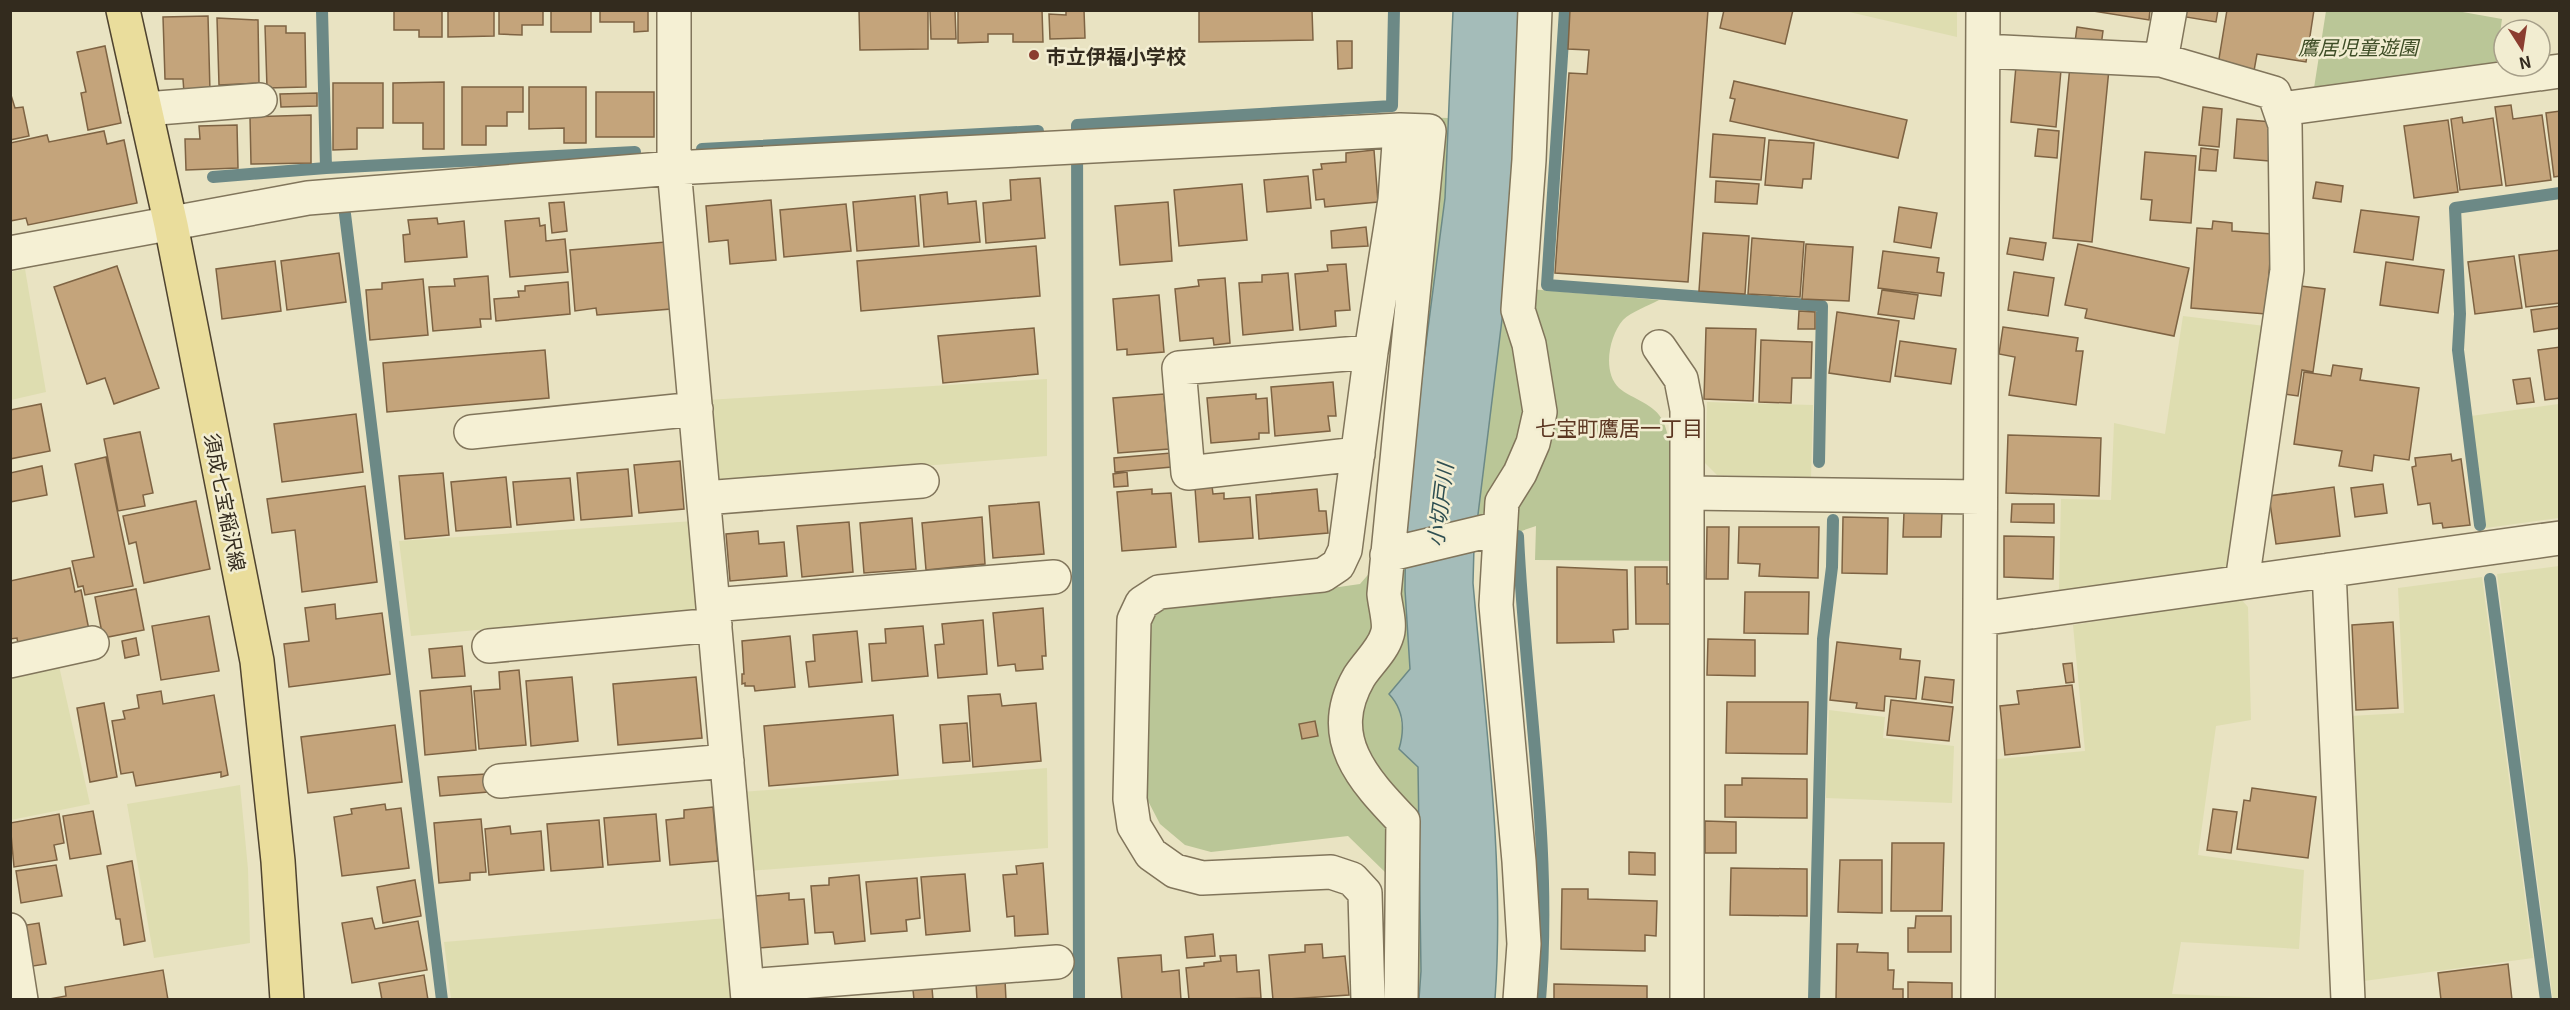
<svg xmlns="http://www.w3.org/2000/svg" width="2570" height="1010" font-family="Georgia,'Noto Sans JP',serif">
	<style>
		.farmland { fill: #deddb0 }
		.green { fill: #bac697 }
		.water { fill: #a4bcb9; stroke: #6c8986; stroke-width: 1.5 }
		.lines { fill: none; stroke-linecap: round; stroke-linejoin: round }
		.stream { stroke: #6c8986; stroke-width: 12 }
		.building { fill: #c4a47b; stroke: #7e6343; stroke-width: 1.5 }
		.minor-casing { stroke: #81755b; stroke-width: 36 }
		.major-casing { stroke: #4f432f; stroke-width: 36 }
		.minor { stroke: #f5f0d4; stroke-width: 33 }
		.major { stroke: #eadd9c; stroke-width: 33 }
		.poi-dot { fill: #8b3d30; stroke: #f2edd1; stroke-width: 2 }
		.labels { text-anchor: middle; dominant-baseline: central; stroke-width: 5; stroke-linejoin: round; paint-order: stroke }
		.park-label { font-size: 20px; font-style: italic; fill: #3e4d26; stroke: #f2edd1 }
		.poi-label { font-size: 20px; font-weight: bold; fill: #332b1e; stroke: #f2edd1; text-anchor: start }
		.street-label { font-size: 20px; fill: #332b1e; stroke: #f2edd1 }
		.neighbourhood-label { font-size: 21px; fill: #5b3621; stroke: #f2edd1 }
		.water-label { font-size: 21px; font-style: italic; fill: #2e4e51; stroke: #f2edd1 }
	</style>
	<rect width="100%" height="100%" fill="#e9e3c2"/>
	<path class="farmland" d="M1845 11H1957V37Z
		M25 269 46 392 11 400V272Z
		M2183 316 2273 327 2229 570 2059 591 2061 499 2111 500 2114 423 2165 434Z
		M1047 379V456L713 483 707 400Z
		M1707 402 1813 405 1811 478 1717 475 1705 463Z
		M2559 404V518L2486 528 2471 416Z
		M694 521 701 610 411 636 399 541Z
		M2559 566 2560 999 2553 1000 2497 574Z
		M2482 577 2533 958 2364 981 2350 716 2404 713 2398 588Z
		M2240 598 2248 607 2251 720 2216 726 2198 855 2304 870 2299 949 2181 942 2172 994 2294 999 1997 1000V759L2085 751 2073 625Z
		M57 657 90 804 11 820 10 667Z
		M1829 710 1885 717 1883 738 1954 746 1952 803 1826 798Z
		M1047 768 1048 848 748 871 742 792Z
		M240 785 248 869 250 943 154 958 127 804Z
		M727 918 734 999H451L444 942Z"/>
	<path class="green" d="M2326 11H2457L2502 19 2496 63 2314 88Z
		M1413 117 1448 118 1445 198 1406 497 1405 590 1410 669 1398 703 1403 733 1399 749 1418 767 1421 971 1419 999H1382L1386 873 1348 836 1211 852 1185 845 1160 824 1147 799 1148 632 1154 617 1168 602 1332 588 1360 584 1373 569 1380 457Z
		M1506 287 1659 300C1648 306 1631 312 1623 320 1609 336 1602 372 1619 388 1632 399 1655 404 1663 421 1678 456 1675 521 1680 561L1535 560 1536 526 1474 547Z"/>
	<path class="water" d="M1453 11H1521L1506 287 1474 547 1473 583C1485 721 1505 861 1495 999H1419L1421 971 1418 767 1399 749C1405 729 1404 710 1389 694L1410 669 1405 590 1406 497 1445 198Z"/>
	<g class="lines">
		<path class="stream" d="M322 10 326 168
			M1565 10 1547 285 1822 306 1819 462
			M702 149 1038 131
			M213 177 326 168 635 152
			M345 214 442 1000
			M2480 525 2458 350 2460 314 2455 208 2560 193
			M1518 536C1525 690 1553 845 1540 1000
			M2490 579 2546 1000
			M1079 1000 1077 125 1392 106 1394 10
			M1814 1000 1823 639 1832 567 1833 520"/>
	</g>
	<path class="building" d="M394 10H442V37H419V30H394Z
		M448 10H494V36L448 37Z
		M499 10H543V25H522V35L499 34Z
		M551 10H591V32H551Z
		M600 10H648V31L634 32V22H600Z
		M859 10H928V49L860 50Z
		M930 10H955L956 39H931Z
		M958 10H1042L1043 42H1013V34H988V42L958 43Z
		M1066 10H1084L1085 38 1050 39 1049 14 1066 15Z
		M1199 10H1312L1313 40 1199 42Z
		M1570 10H1708L1688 282 1555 273 1569 73 1587 74 1589 50 1568 49Z
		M1724 10H1793L1785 44 1720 28Z
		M2087 10H2150L2149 20Z
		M2181 10H2218L2216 22 2180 16Z
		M2227 10H2314L2306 62 2257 54 2254 71 2218 65Z
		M208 16 210 92 184 93 183 79H165L163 17Z
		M217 18 258 20 259 83 219 85Z
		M265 26H286V33H305L306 87 267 88Z
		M2077 27 2103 31 2101 46 2075 42Z
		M1337 41H1352V68L1338 69Z
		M105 46 121 123 88 130 81 93 86 92 77 52Z
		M2016 66 2061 70 2056 127 2011 122Z
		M2070 66 2109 69 2092 242 2053 238Z
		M1734 81 1907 120 1898 158 1730 121 1735 99 1730 98Z
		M444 82V149H423V123H393V83Z
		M333 83H383V128H357V149L333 150Z
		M462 87H523V112H507V126H486V145H462Z
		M529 87H586V143H564V128L529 129Z
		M10 92 15 108 23 107 29 136 10 140Z
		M596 92H654V137H596Z
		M317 93V106L281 107 280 94Z
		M2511 105 2513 119 2542 115 2551 180 2506 186 2495 107Z
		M2203 107 2222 109 2219 147 2199 145Z
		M2560 111V176L2554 177 2546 113Z
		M311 115V163L251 164 250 117Z
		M2462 117 2463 123 2493 118 2502 185 2460 190 2451 119Z
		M2237 119 2272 122 2269 161 2234 158Z
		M2448 120 2458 192 2414 198 2404 126Z
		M237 125 238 168 186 170 185 139H200L199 126Z
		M2038 129 2059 131 2057 158 2035 156Z
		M104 131 107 144 124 140 137 203 28 225 26 218 10 221V143L47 135 49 142Z
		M1713 134 1765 138 1761 180 1710 177Z
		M1769 140 1814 143 1811 179H1803L1802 188 1765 185Z
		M2201 148 2218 150 2216 171 2199 170Z
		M1374 150 1378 202 1325 207 1324 199 1316 200 1313 170 1322 169 1321 164 1346 162V153Z
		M2145 152 2196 156 2191 223 2150 220 2152 200 2141 199Z
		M1308 176 1311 208 1267 212 1264 180Z
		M1040 178 1045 238 986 243 983 203 1011 200 1010 180Z
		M1716 181 1759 184 1757 204 1715 202Z
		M2316 182 2343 186 2341 202 2313 198Z
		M1242 184 1247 240 1179 246 1174 190Z
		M947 192 948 204 976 201 980 242 924 247 920 195Z
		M915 196 919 246 857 251 853 202Z
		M771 200 776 260 730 264 728 240 709 242 706 206Z
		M564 202 567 231 552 233 549 203Z
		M1168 202 1172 261 1120 265 1115 206Z
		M846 204 851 251 784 257 780 210Z
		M1899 207 1937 213 1931 248 1894 242Z
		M2361 210 2419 217 2413 260 2354 252Z
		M437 218 438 224 464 221 467 257 405 262 403 235 410 234 408 220Z
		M539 218 540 226 545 225 546 241 565 239 568 272 510 277 505 221Z
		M2213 221 2232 223V231L2272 234 2266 314 2191 308 2197 228 2212 229Z
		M1366 227 1368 246 1332 248 1331 231Z
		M1703 233 1749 236 1745 294 1699 291Z
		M1752 238 1804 242 1800 297 1748 294Z
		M2010 238 2046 243 2043 260 2007 254Z
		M666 242 671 309 597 315 596 308 575 311 570 250Z
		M1806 244 1853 247 1849 301 1802 299Z
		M2078 244 2189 268 2174 336 2085 318 2087 309 2065 305Z
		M1036 246 1040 296 861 311 857 261Z
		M2560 250V303L2526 307 2519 255Z
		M1883 251 1939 258 1937 272 1944 273 1941 296 1878 288Z
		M339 253 346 302 287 310 281 261Z
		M2514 256 2522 308 2475 314 2468 262Z
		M275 261 281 311 222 319 216 269Z
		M2386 262 2444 270 2438 313 2380 305Z
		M1346 264 1350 310 1335 311 1336 326 1300 330 1295 274 1328 271 1327 265Z
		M117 266 159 388 114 404 105 378 87 384 54 287Z
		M2014 272 2054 278 2048 316 2008 310Z
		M1288 273 1293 330 1243 335 1239 283 1262 282V275Z
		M488 276 491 319H480L481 327 433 331 429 287 455 286 454 279Z
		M1225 278 1230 343 1214 345 1213 338 1180 341 1175 289 1199 286 1198 280Z
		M423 279 428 335 370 340 366 290 382 289V283Z
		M568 282 570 314 496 321 494 299 519 297 518 291H525V286Z
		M2292 285 2325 289 2313 372 2302 370 2298 396 2277 393Z
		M1882 290 1918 295 1914 319 1878 314Z
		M1159 295 1164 352 1127 355V349L1117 350 1113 299Z
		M2560 306V328L2534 332 2531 310Z
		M1799 311 1815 312V329H1798Z
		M1837 312 1899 321 1890 382 1829 373Z
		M2003 327 2078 338 2076 351H2083L2076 405 2009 395 2015 357 1999 354Z
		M1034 328 1038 374 943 383 938 336Z
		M1706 328 1756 329 1753 401 1704 399Z
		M1761 340 1812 342 1811 378H1792L1791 403 1759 402Z
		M1900 341 1956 349 1951 384 1895 376Z
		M2560 347V398L2545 400 2538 350Z
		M545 350 549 398 387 412 383 363Z
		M2333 365 2362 369 2360 380 2419 388 2409 460 2374 455 2372 471 2339 466 2342 451 2294 444 2304 372 2331 376Z
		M2530 378 2534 402 2517 404 2513 380Z
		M1333 382 1336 416H1328L1330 431 1275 436 1271 387Z
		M1164 394 1169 449 1118 453 1113 398Z
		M1256 394V399L1267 398 1269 433H1259V439L1211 443 1207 398Z
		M41 404 50 451 10 459V410Z
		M356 414 363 472 282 482 274 424Z
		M140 432 153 493 143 495 145 506 118 511 104 439Z
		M2008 435 2101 438 2099 496 2006 493Z
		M1171 453 1172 467 1115 472 1114 458Z
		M2451 454 2452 461 2461 459 2470 525 2443 528 2442 523 2433 524 2430 503 2418 505 2412 467 2416 466 2415 458Z
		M106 457 133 586 85 595 83 586 78 587 72 561 94 557 75 464Z
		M680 461 684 509 639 513 634 465Z
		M42 466 47 495 10 502V473Z
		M628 469 632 516 581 520 577 473Z
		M1127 472 1128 486 1114 487 1113 474Z
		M443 473 449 535 405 539 399 476Z
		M506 477 511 527 456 531 451 482Z
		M570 478 574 520 517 525 513 482Z
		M2383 484 2387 513 2355 517 2351 488Z
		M365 486 377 582 302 592 295 530 272 533 267 499Z
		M1212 486 1213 494 1224 493V499L1250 497 1253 538 1199 542 1195 488Z
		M2334 487 2340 536 2276 544 2269 496Z
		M1152 489V494L1171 493 1176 547 1122 551 1117 492Z
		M1317 489 1319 511H1326L1328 533 1259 539 1256 495Z
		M196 501 210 569 144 583 136 542 129 544 123 516Z
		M1039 502 1044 554 993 558 989 506Z
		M2012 504H2054V523L2011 522Z
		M1904 512H1942L1941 537H1903Z
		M982 517 985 564 926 570 922 523Z
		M1843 517 1888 518 1887 574 1842 573Z
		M912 518 916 569 864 573 860 523Z
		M849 522 853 572 802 577 797 526Z
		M1707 527H1729L1728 579H1706Z
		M1739 527H1819L1818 578 1759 576 1760 564 1738 563Z
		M758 531 759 544 784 542 787 576 730 581 726 534Z
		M2004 536 2054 537 2053 579 2004 577Z
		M1557 567 1627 570 1628 629 1613 630 1614 642 1557 643Z
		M1635 567H1667V584H1676L1675 624H1636Z
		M70 568 75 592 81 590 89 630 18 644 17 638 10 639V581Z
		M136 589 144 630 103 638 95 597Z
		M1745 592H1809L1808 634 1744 633Z
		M335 604 336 619 382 613 390 674 289 687 284 644 309 641 305 608Z
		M1043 608 1046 656H1042L1043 669 1016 671 1015 664 998 666 993 613Z
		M209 616 219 671 161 680 152 626Z
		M983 620 987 674 938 678 935 645 944 644 942 624Z
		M2393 622 2398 708 2356 710 2352 625Z
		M923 626 928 676 872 681 869 644 886 643 885 629Z
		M857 631 862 682 809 687 806 662 815 661 813 635Z
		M790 636 795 687 755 691 754 686H745V683L742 684V674H744L742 641Z
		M136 638 139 655 125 658 122 641Z
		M1708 639 1755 640V676L1707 675Z
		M1837 642 1901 649 1900 659 1920 661 1916 699 1885 696 1884 711 1856 708 1857 703 1830 700Z
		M462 646 465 676 432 678 429 649Z
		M2072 663 2074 682 2066 683 2063 664Z
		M519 670 526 745 479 749 474 691 500 689 499 672Z
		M572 677 578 741 531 746 526 681Z
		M696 677 702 738 618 745 613 684Z
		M1925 677 1954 680 1952 703 1922 699Z
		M2072 685 2080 747 2005 755 2000 706 2019 704 2017 691Z
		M471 686 476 750 425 755 420 691Z
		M161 691 163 704 214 695 228 775 221 777V772L136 786 133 772 121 774 112 721 125 719 123 711 139 708 137 695Z
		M1000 694 1002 706 1036 703 1041 761 973 767 968 696Z
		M1891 700 1953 707 1949 741 1887 735Z
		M1727 702H1808L1807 754 1726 753Z
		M104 703 117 777 90 782 77 708Z
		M893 715 898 775 769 786 764 726Z
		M1315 721 1318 736 1302 739 1299 724Z
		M967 723 970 761 943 763 940 725Z
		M395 725 402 782 308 793 301 737Z
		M486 774 488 792 440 796 438 777Z
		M1742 778 1807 779V818L1725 817V785H1742Z
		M2252 788 2316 797 2308 858 2237 849 2244 800 2250 801Z
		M385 804 386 810 401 808 409 868 342 876 334 817 352 814 351 809Z
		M713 807 718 861 670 865 666 820 684 818V810Z
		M2213 809 2237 812 2231 853 2207 850Z
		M93 811 101 854 70 859 63 816Z
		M59 814 64 843 54 845 57 860 14 867 10 823Z
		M656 814 660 861 608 865 604 818Z
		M481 819 486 872 470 873V880L439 883 434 823Z
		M599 820 603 867 551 871 547 824Z
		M1705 821 1736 822V853H1705Z
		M510 826 511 834 541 831 544 870 489 875 485 829Z
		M1892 843H1944L1942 911H1891Z
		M1629 852 1655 853V875L1629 874Z
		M1840 860H1882V913L1838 912Z
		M132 861 145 941 124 945 120 919H116L107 866Z
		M1043 863 1048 934 1015 936 1014 916 1007 917 1003 875 1017 874 1016 866Z
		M56 865 62 896 21 903 16 871Z
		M1731 868 1807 869V916L1730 915Z
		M965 874 970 931 926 935 921 877Z
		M859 875 865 941 835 944 833 932 815 933 811 886 829 885V878Z
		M917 878 920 918 906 920 907 931 871 934 866 882Z
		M415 880 421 916 383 923 377 887Z
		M1562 889H1588V899L1657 901 1656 936 1645 935V951L1561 949Z
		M789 893V900L804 899 808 944 759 948 755 896Z
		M1916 916H1951V952H1908V928H1915Z
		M372 918 375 929 418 921 427 970 352 983 342 923Z
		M39 923 46 964 27 967 20 926Z
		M1213 934 1215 956 1187 958 1185 937Z
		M1322 944 1323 958 1345 956 1349 995 1273 1000 1269 955 1305 952V945Z
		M1837 944H1858L1857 952 1888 953V970H1894L1893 989H1903V1000H1836Z
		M1161 955 1162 972 1179 970 1181 1000H1122L1118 958Z
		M1236 955 1237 972 1259 970 1261 998 1189 1000 1186 968 1204 966V963L1221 961 1220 956Z
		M2508 964 2512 1000H2441L2438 973Z
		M163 970 168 1000H44L66 996 65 987Z
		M424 975 428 1000H382L379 983Z
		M1005 980 1006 1000H977L976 983Z
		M1908 982 1952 983V1000H1908Z
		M1554 984 1647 986V1000H1554Z
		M932 988 933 1000H914L913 990Z"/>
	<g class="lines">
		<g class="minor-casing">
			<path id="minor" d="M674 10V168L748 1000
				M1983 51 2161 60 2274 93 2285 125 2287 270 2242 582
				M2161 60 2170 10
				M145 109 260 100
				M2281 109 2560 71
				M1400 130 1429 131 1384 594C1385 605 1391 625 1387 635 1383 650 1367 664 1359 677 1324 738 1363 779 1403 821L1401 1000
				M10 253 308 198 674 168 1400 130 1395 200 1371 352 1345 550 1338 565 1323 575 1159 592 1142 603 1134 620 1130 799 1134 826 1151 854 1175 871 1202 878 1331 872 1352 879 1365 893 1368 1000
				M1659 347 1681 379 1687 410V1000
				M471 432 696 409
				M1358 454 1188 473 1179 368 1371 352
				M1688 493 1980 497
				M704 498 922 481
				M1387 555 1500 528
				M2329 570 2348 1000
				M713 605 1054 577
				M1980 619 2560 538
				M489 646 715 625
				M10 661 92 643
				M500 781 727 761
				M10 930 21 1000
				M747 986 1057 962
				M1520 1000 1524 944 1519 861 1496 605 1502 502 1520 473 1533 443 1540 412 1529 344 1518 310 1529 160 1535 10
				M1978 1000 1983 10"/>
		</g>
		<g class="major-casing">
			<path id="major" d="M123 10 171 225 257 661 278 861 287 1000"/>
		</g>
		<use href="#minor" class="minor"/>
		<use href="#major" class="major"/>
	</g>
	<circle class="poi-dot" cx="1034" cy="55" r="6"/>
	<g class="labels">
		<g class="park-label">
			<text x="2358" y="46">鷹居児童遊園</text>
		</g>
		<g class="poi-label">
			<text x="1046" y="55">市立伊福小学校</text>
		</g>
		<g class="street-label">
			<text transform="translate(226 502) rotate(79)">須成七宝稲沢線</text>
		</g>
		<g class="neighbourhood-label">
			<text x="1619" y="427">七宝町鷹居一丁目</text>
		</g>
		<g class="water-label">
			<text transform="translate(1439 505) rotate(-83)">小切戸川</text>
		</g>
	</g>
	<rect width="2570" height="1010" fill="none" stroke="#332b1e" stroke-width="24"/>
	<g transform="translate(2522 48) rotate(168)"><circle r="28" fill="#f2edd1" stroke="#a69f89" stroke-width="1.5"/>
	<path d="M0-4.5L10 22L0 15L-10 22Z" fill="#8b3d30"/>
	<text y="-9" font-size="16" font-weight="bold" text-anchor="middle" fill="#332b1e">N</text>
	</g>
</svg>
